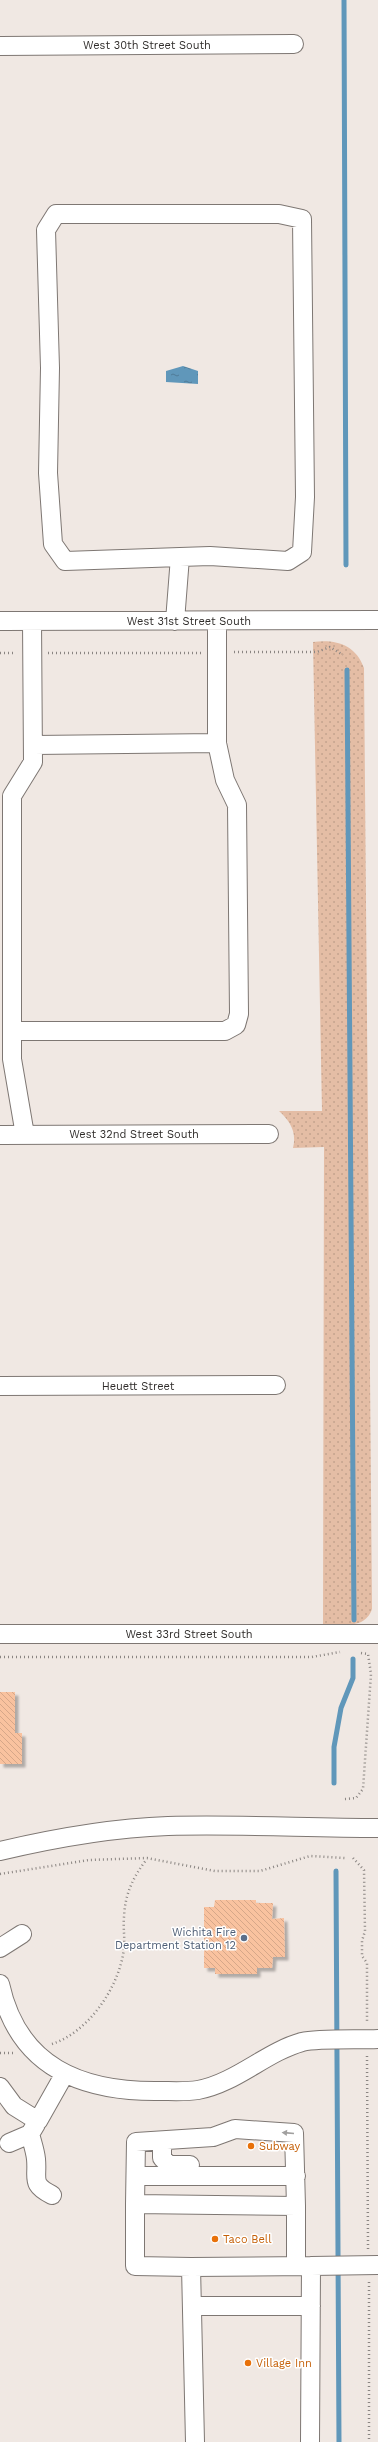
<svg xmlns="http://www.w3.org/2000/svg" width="378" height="2442" font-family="'Work Sans',sans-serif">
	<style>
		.grass { fill: url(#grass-dots) }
		.water { fill: url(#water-ripples) }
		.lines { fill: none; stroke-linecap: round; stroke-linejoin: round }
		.stream { stroke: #6097ba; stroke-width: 5 }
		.building { fill: url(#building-back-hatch); filter: url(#shadow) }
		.minor-casing { stroke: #7e7773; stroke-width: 20 }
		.path { stroke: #8a8582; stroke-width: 2.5; stroke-dasharray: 1 3; stroke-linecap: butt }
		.minor { stroke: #fff; stroke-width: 18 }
		.oneway { fill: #a1a09f }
		.service-dot { fill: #5c6f8a; stroke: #fff; stroke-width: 1.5 }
		.food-dot { fill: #e8710a; stroke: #fff; stroke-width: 1.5 }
		.labels { text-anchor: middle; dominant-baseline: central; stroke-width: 3; stroke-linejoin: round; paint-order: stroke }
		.street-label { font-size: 11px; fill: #2f2c2a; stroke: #fff }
		.service-label { font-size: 11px; fill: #4e5e75; stroke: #fff; text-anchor: end }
		.food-label { font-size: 11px; fill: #c56008; stroke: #fff; text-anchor: start }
	</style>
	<defs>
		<pattern id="grass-dots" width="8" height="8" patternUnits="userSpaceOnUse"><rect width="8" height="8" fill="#e4bda5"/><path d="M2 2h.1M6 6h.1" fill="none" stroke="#c4a38e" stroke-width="1.8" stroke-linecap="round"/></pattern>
		<pattern id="water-ripples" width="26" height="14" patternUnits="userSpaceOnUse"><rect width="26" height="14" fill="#6097ba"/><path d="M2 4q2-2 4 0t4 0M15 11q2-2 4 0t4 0" fill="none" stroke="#507b97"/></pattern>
		<pattern id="building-back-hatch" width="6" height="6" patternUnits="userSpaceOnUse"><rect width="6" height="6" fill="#f9c29f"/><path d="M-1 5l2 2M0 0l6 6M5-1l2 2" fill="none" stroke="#d6a789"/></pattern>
		<filter id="shadow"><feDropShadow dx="3.5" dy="3.5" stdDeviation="1" flood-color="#0004"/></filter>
	</defs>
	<rect width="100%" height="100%" fill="#f0e8e3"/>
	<path class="grass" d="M313 642C336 639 356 645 364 668L372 1609C365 1630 342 1624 323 1624L324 1147 293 1148C297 1132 290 1121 279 1111H322Z"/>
	<path class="water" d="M183 366 198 371V384L166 382V371Z"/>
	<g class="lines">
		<path class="stream" d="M344 0 346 565
			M347 670 354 1620
			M334 1783V1747L341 1708 353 1678V1659
			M336 1871 339 2442"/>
	</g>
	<path class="building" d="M0 1692H15V1733H22V1764H0Z
		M215 1900H256V1903H273L272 1919 284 1918 285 1957H273L272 1968H257V1974H215V1968H204V1907H214Z"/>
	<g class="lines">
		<g class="minor-casing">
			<path id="minor" d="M0 46 294 44
				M0 621 378 620
				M175 621 180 557 210 556 288 561 302 552 305 497 302 219 279 214H56L46 230 50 368 48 473 53 544 65 561 180 557
				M34 745 217 743
				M13 1031H225L236 1025 239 1014 237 805 225 780 217 743V621
				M0 1135 269 1134
				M25 1135 12 1059V796L33 762 32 621
				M0 1386 276 1385
				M0 1634H378
				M0 1851C55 1838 111 1828 168 1826 238 1824 308 1828 378 1828
				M0 1948 22 1934
				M0 1984C18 2067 81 2092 159 2091 171 2091 186 2092 198 2090 236 2083 266 2052 302 2042 319 2038 359 2040 378 2039
				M0 2087 14 2106 38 2121 64 2075
				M30 2134C32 2142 35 2150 36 2159 38 2179 30 2184 52 2195
				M162 2141V2158L169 2165H190
				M9 2143 30 2134 36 2124
				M136 2176H296
				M135 2204 136 2142 213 2137 235 2129 294 2133 296 2206
				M191 2267 135 2266V2204L296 2206V2266
				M192 2306H311
				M195 2442 191 2267 311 2266
				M310 2442 311 2266 378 2265"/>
		</g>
		<path class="path" d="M234 652H317L330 647 343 655
			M0 653H15
			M48 653H201
			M0 1657H312L340 1652
			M345 1799 356 1798 363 1789 371 1674 368 1654 361 1653
			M353 1858 364 1870 365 1931 362 1941V1956L367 1963V2023
			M0 1874 89 1860 147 1858 215 1871H260L310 1856 345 1858
			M52 2044C89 2032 120 1986 124 1948 125 1938 123 1928 124 1917 125 1894 133 1877 147 1859
			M0 2053H14
			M367 2056 368 2249
			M369 2282V2442"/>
		<use href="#minor" class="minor"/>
	</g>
	<defs><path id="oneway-solid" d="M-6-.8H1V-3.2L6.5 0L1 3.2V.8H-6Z"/></defs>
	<use class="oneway" href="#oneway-solid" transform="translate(288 2133) rotate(-175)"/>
	<circle class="service-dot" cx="244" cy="1938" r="4"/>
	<g class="food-dot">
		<circle cx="251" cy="2146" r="4"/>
		<circle cx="215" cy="2239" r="4"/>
		<circle cx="248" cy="2363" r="4"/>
	</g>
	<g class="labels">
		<g class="street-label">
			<text x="147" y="45">West 30th Street South</text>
			<text x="189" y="621">West 31st Street South</text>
			<text x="134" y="1134">West 32nd Street South</text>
			<text x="138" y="1386">Heuett Street</text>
			<text x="189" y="1634">West 33rd Street South</text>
		</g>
		<g class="service-label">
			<text x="236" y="1932">Wichita Fire<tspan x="236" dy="13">Department Station 12</tspan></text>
		</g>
		<g class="food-label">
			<text x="259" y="2146">Subway</text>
			<text x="223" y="2239">Taco Bell</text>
			<text x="256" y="2363">Village Inn</text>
		</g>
	</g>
</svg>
